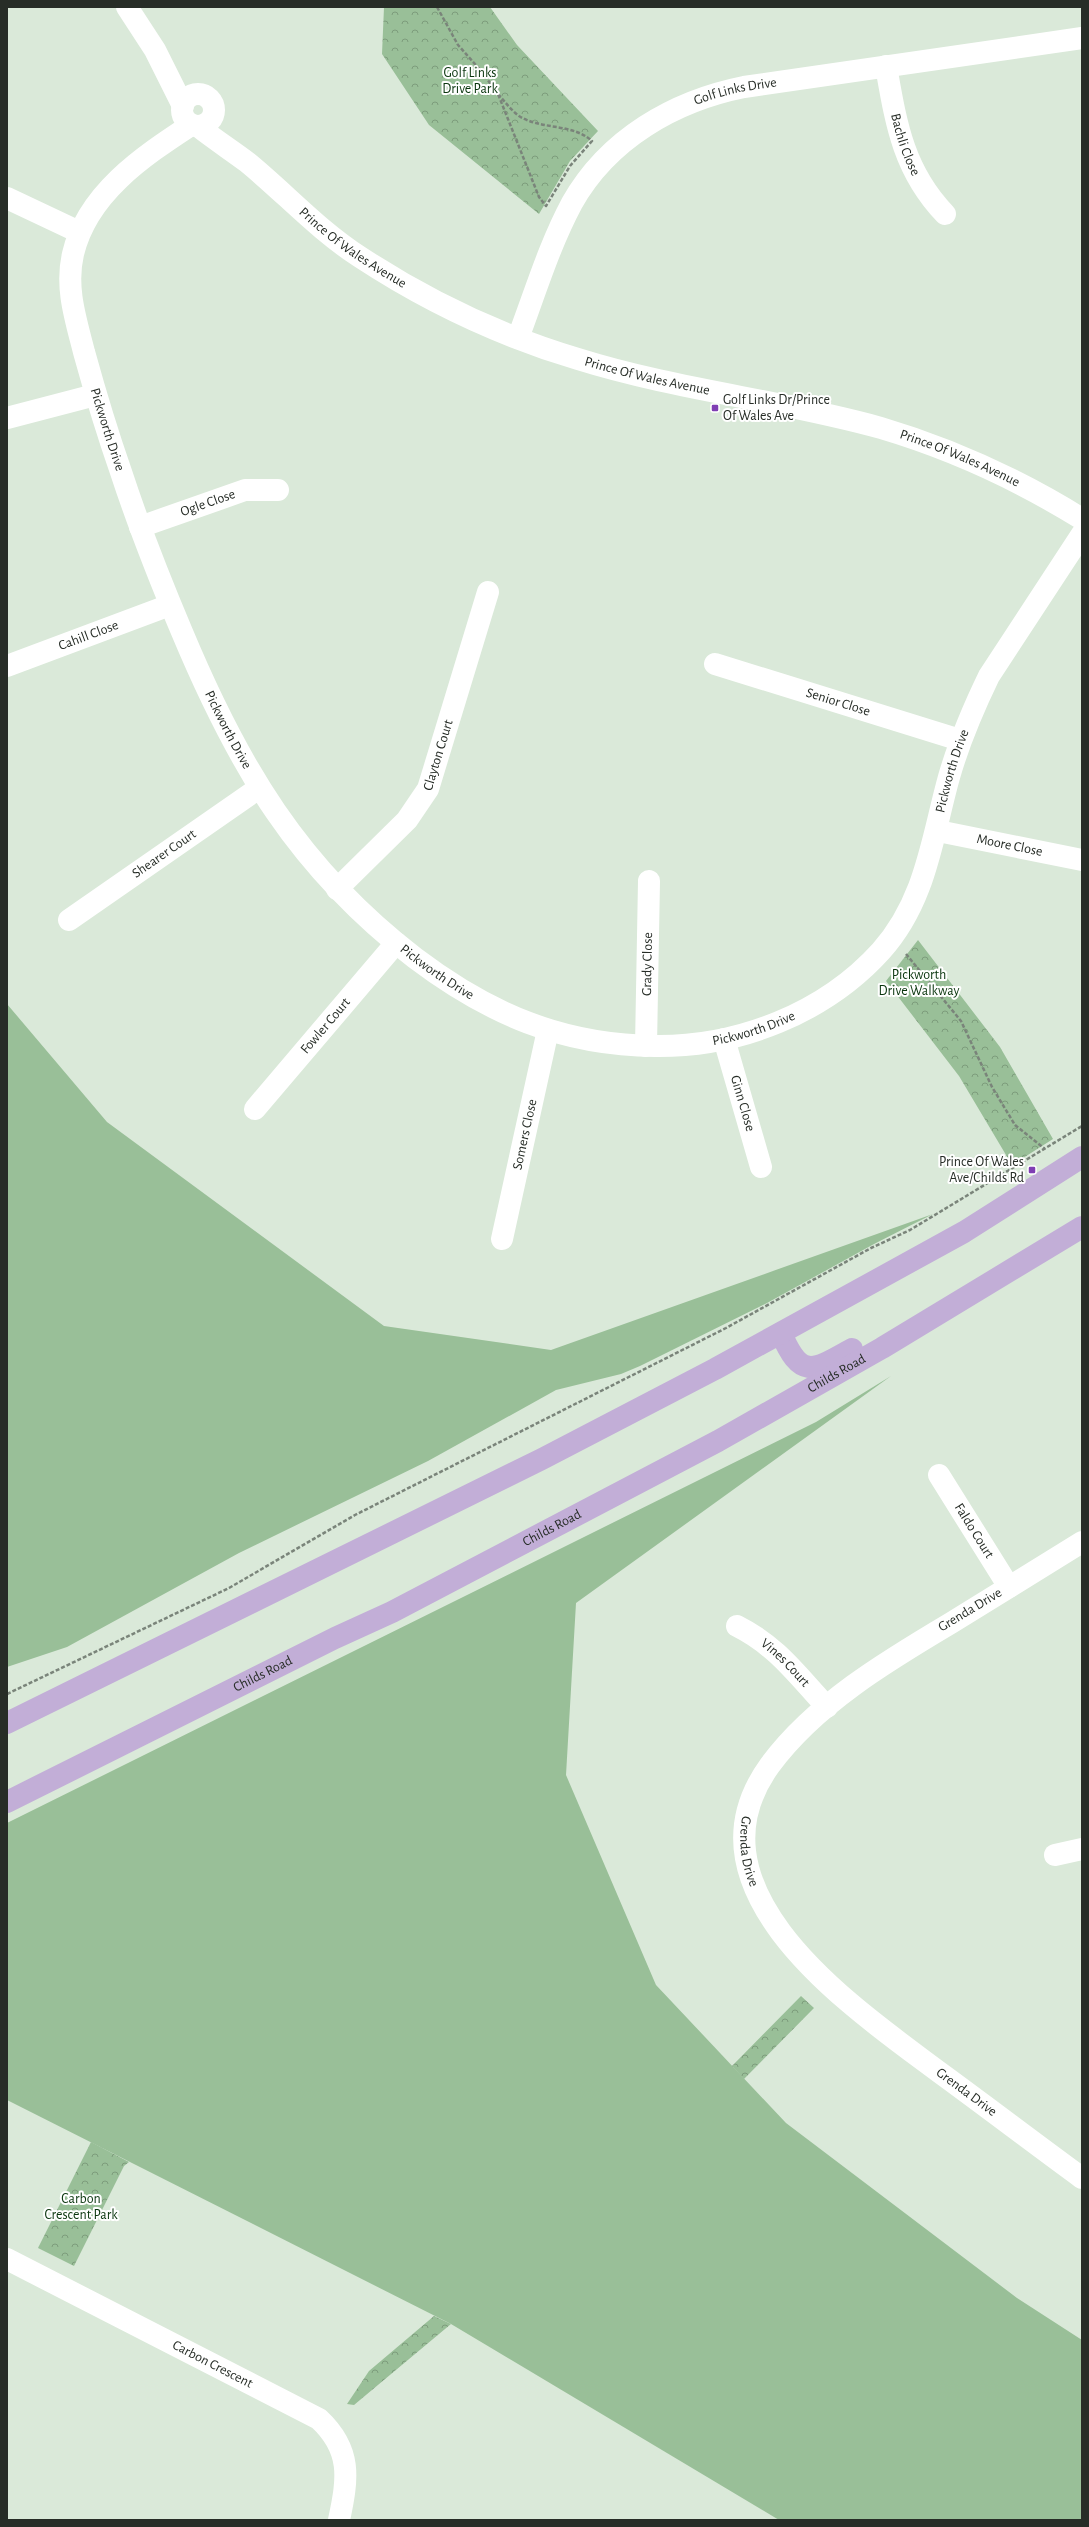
<svg xmlns="http://www.w3.org/2000/svg" width="1089" height="2527" font-family="'Alegreya Sans',sans-serif">
	<style>
		.green { fill: #99bf98 }
		.park { fill: url(#park-crowns) }
		.lines { fill: none; stroke-linecap: round; stroke-linejoin: round }
		.path { stroke: #7a847a; stroke-width: 2.5; stroke-dasharray: 4 2; stroke-linecap: butt }
		.minor { stroke: #fff; stroke-width: 22 }
		.major { stroke: #c2aed7; stroke-width: 22 }
		.poi-dot { fill: #7f3eb3; stroke: #fff; stroke-width: 1.5 }
		.labels { text-anchor: middle; dominant-baseline: central; stroke-width: 4; stroke-linejoin: round; paint-order: stroke }
		.park-label { font-size: 14px; fill: #09350d; stroke: #fff }
		.street-label { font-size: 14px; fill: #272d27; stroke: #fff }
		.poi-label { font-size: 14px; fill: #272d27; stroke: #fff; text-anchor: start }
	</style>
	<defs>
		<pattern id="park-crowns" width="20" height="18" patternUnits="userSpaceOnUse"><rect width="20" height="18" fill="#99bf98"/><path d="M2 6a3 3 0 1 1 6 0M12 15a3 3 0 1 1 6 0" fill="none" stroke="#7d9c7c"/></pattern>
	</defs>
	<rect width="100%" height="100%" fill="#dae9d9"/>
	<path class="green" d="M7 1004 107 1122 384 1326 551 1350 933 1214 874 1244 767 1303 640 1366 621 1374 556 1390 428 1461 239 1553 67 1647 7 1667Z
		M891 1376 576 1603 566 1775 656 1985 786 2123 1017 2298 1082 2340V2520H779L451 2324 7 2100V1823L816 1422Z"/>
	<path class="park" d="M384 7H490L517 45 598 131 570 161 539 214 429 125 382 54Z
		M918 940 1000 1047 1053 1139 1012 1165 959 1076 886 981Z
		M801 1996 814 2008 744 2079 732 2066Z
		M91 2142 129 2162 124 2166 74 2266 38 2248Z
		M434 2316 451 2324 354 2405 347 2404 369 2371Z"/>
	<g class="lines">
		<path class="path" d="M437 7 458 45 482 72 498 94
			M498 94C505 102 511 110 519 116 541 130 572 123 592 141L570 166 546 206 539 197Z
			M906 954 961 1021 992 1087 1015 1125 1045 1149
			M7 1694 229 1588 355 1515 726 1328 871 1248 910 1230 1082 1126"/>
		<g class="minor">
			<path d="M127 7 155 50 183 106"/>
			<path id="s1" d="M886 66C896 123 903 170 945 214"/>
			<circle cx="198" cy="110" r="16"/>
			<path id="s2" d="M191 125C142 157 87 194 73 254 65 288 76 320 84 352 95 392 107 432 121 472 139 527 160 580 182 632 238 766 298 868 415 958 489 1014 562 1045 655 1046 739 1047 825 1013 881 951 926 901 932 838 949 777 959 742 973 709 989 676L1082 534"/>
			<path id="s3" d="M199 127C214 139 231 150 247 162 285 193 318 230 360 257 427 301 501 336 578 359 677 390 781 400 881 428 952 449 1019 480 1082 519"/>
			<path d="M7 198 79 232"/>
			<path id="s4" d="M518 338C535 293 549 246 572 203 608 139 674 101 744 87L1082 38"/>
			<path d="M7 418 95 395"/>
			<path id="s5" d="M140 527 245 490H278"/>
			<path id="s6" d="M715 664 960 740"/>
			<path id="s7" d="M7 666 170 605"/>
			<path id="s8" d="M938 831 1082 860"/>
			<path id="s9" d="M337 889 407 820 428 789 488 592"/>
			<path id="s10" d="M69 920 259 788"/>
			<path id="s11" d="M724 1039 761 1167"/>
			<path id="s12" d="M646 1046 649 881"/>
			<path id="s13" d="M255 1109 396 943"/>
			<path id="s14" d="M502 1239 548 1030"/>
			<path id="s15" d="M939 1475 1009 1587"/>
			<path id="s16" d="M1082 1542C1038 1569 994 1596 951 1623 887 1661 815 1704 770 1765 679 1890 852 2007 939 2072 987 2107 1034 2143 1082 2178"/>
			<path id="s17" d="M737 1626C777 1646 797 1675 827 1707"/>
			<path d="M1055 1855 1082 1849"/>
			<path id="s18" d="M7 2259 319 2419C352 2450 348 2478 339 2520"/>
		</g>
		<g class="major">
			<path d="M781 1333C801 1380 813 1371 852 1349"/>
			<path d="M7 1723 542 1459 715 1369 964 1232 1082 1157"/>
			<path id="s19" d="M7 1802 335 1638 392 1612 718 1441 882 1348 1082 1227"/>
		</g>
	</g>
	<g class="poi-dot">
		<rect x="711" y="404" width="8" height="8" rx="2"/>
		<rect x="1028" y="1166" width="8" height="8" rx="2"/>
	</g>
	<g class="labels">
		<g class="park-label">
			<text x="470" y="73">Golf Links<tspan x="470" dy="16">Drive Park</tspan></text>
			<text x="919" y="975">Pickworth<tspan x="919" dy="16">Drive Walkway</tspan></text>
			<text x="81" y="2199">Carbon<tspan x="81" dy="16">Crescent Park</tspan></text>
		</g>
		<g class="street-label">
			<text stroke="none"><textPath href="#s4" startOffset="350">Golf Links Drive</textPath></text>
			<text stroke="none"><textPath href="#s1" startOffset="81">Bachli Close</textPath></text>
			<text stroke="none"><textPath href="#s3" startOffset="196">Prince Of Wales Avenue</textPath></text>
			<text stroke="none"><textPath href="#s3" startOffset="520">Prince Of Wales Avenue</textPath></text>
			<text stroke="none"><textPath href="#s2" startOffset="360">Pickworth Drive</textPath></text>
			<text stroke="none"><textPath href="#s3" startOffset="844">Prince Of Wales Avenue</textPath></text>
			<text stroke="none"><textPath href="#s5" startOffset="72">Ogle Close</textPath></text>
			<text stroke="none"><textPath href="#s7" startOffset="87">Cahill Close</textPath></text>
			<text stroke="none"><textPath href="#s6" startOffset="129">Senior Close</textPath></text>
			<text stroke="none"><textPath href="#s2" startOffset="684">Pickworth Drive</textPath></text>
			<text stroke="none"><textPath href="#s9" startOffset="171">Clayton Court</textPath></text>
			<text stroke="none"><textPath href="#s2" startOffset="1690">Pickworth Drive</textPath></text>
			<text stroke="none"><textPath href="#s8" startOffset="73">Moore Close</textPath></text>
			<text stroke="none"><textPath href="#s10" startOffset="116">Shearer Court</textPath></text>
			<text stroke="none"><textPath href="#s12" startOffset="82">Grady Close</textPath></text>
			<text stroke="none"><textPath href="#s2" startOffset="1008">Pickworth Drive</textPath></text>
			<text stroke="none"><textPath href="#s13" startOffset="109">Fowler Court</textPath></text>
			<text stroke="none"><textPath href="#s2" startOffset="1343">Pickworth Drive</textPath></text>
			<text stroke="none"><textPath href="#s11" startOffset="67">Ginn Close</textPath></text>
			<text stroke="none"><textPath href="#s14" startOffset="107">Somers Close</textPath></text>
			<text stroke="none"><textPath href="#s19" startOffset="934">Childs Road</textPath></text>
			<text stroke="none"><textPath href="#s19" startOffset="610">Childs Road</textPath></text>
			<text stroke="none"><textPath href="#s15" startOffset="66">Faldo Court</textPath></text>
			<text transform="translate(970 1610) rotate(-31)">Grenda Drive</text>
			<text stroke="none"><textPath href="#s17" startOffset="61">Vines Court</textPath></text>
			<text stroke="none"><textPath href="#s19" startOffset="286">Childs Road</textPath></text>
			<text stroke="none"><textPath href="#s16" startOffset="478">Grenda Drive</textPath></text>
			<text stroke="none"><textPath href="#s16" startOffset="813">Grenda Drive</textPath></text>
			<text stroke="none"><textPath href="#s18" startOffset="231">Carbon Crescent</textPath></text>
		</g>
		<g class="poi-label">
			<text x="723" y="400">Golf Links Dr/Prince<tspan x="723" dy="16">Of Wales Ave</tspan></text>
			<text x="1024" y="1162" text-anchor="end">Prince Of Wales<tspan x="1024" dy="16">Ave/Childs Rd</tspan></text>
		</g>
	</g>
	<rect width="1089" height="2527" fill="none" stroke="#272d27" stroke-width="16"/>
</svg>
